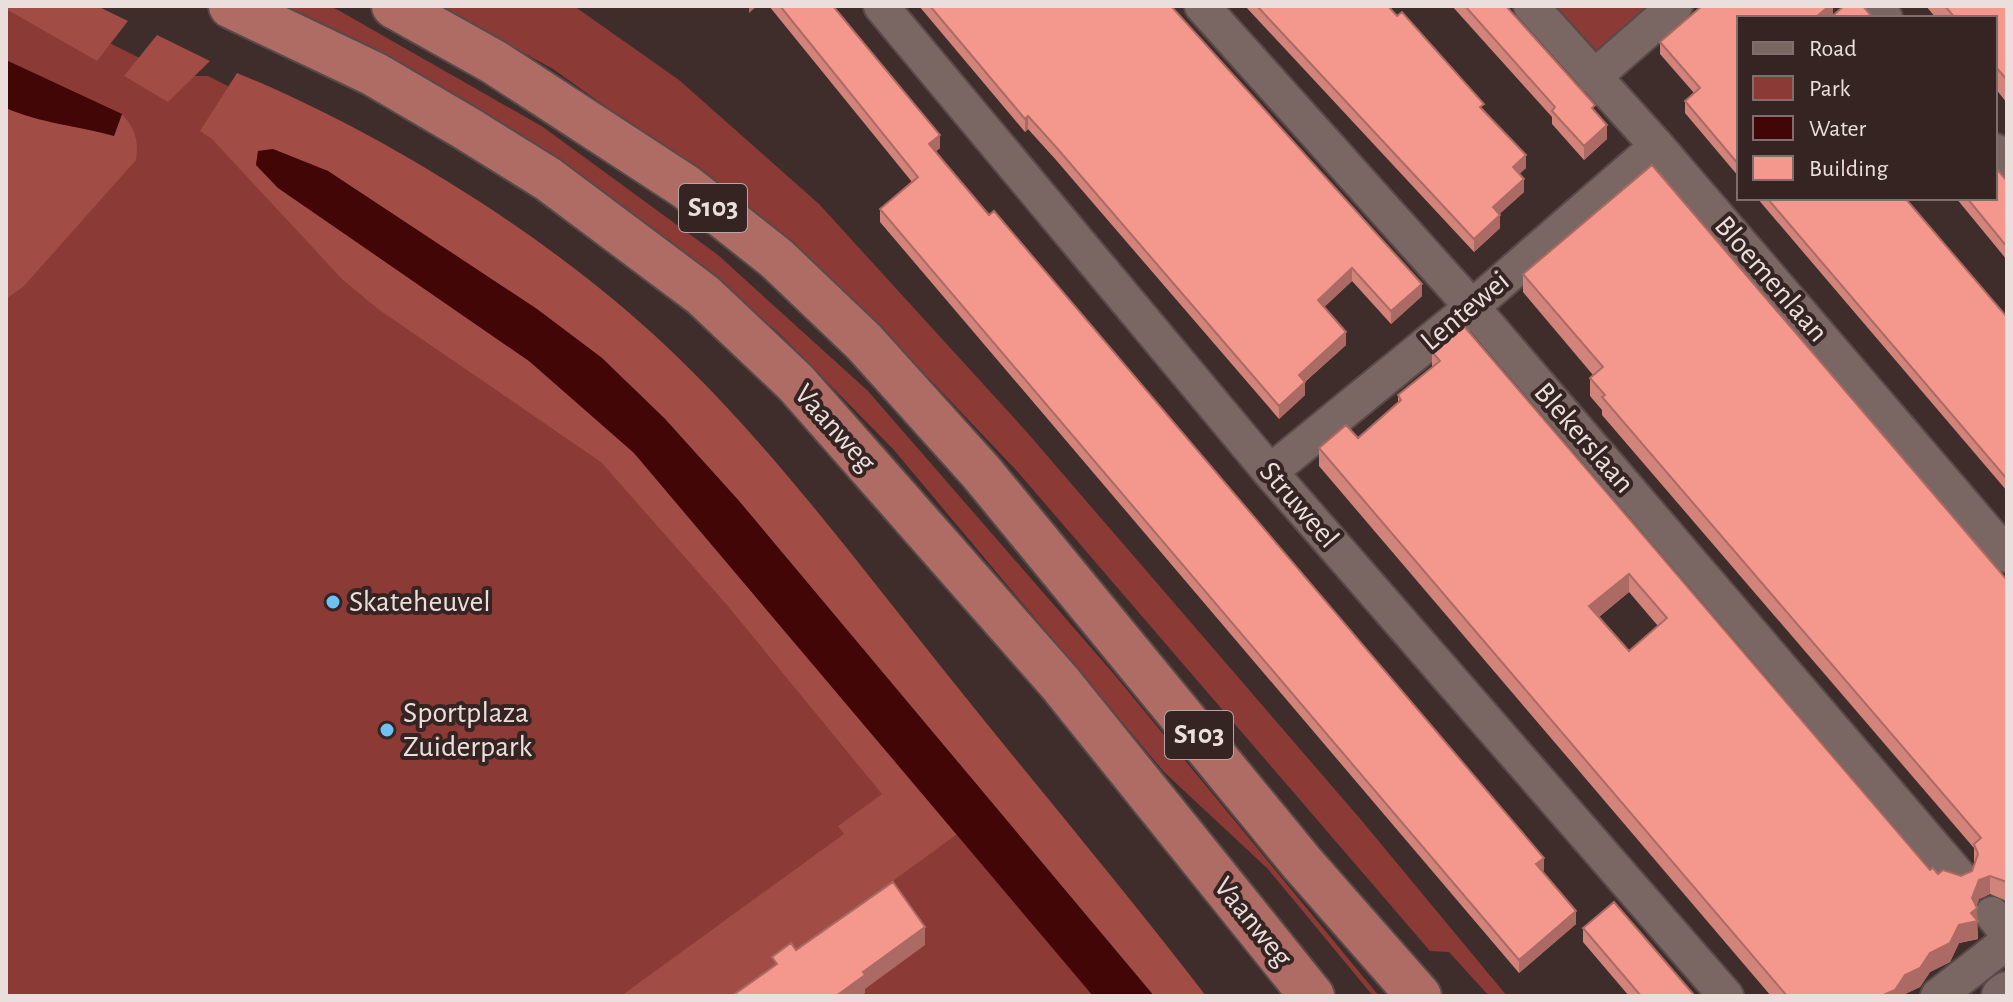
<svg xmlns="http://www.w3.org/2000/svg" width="2013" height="1002" font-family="'Alegreya Sans',sans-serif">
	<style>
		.green { fill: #8c3a35 }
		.forest { fill: #a14d46 }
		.water { fill: #420606 }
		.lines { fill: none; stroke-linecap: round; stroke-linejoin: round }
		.minor-casing { stroke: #584a48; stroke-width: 38 }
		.tertiary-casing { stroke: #584a48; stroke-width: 46 }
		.trunk-casing { stroke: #584a48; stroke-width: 48 }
		.minor { stroke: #7a6663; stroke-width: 34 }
		.tertiary { stroke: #7a6663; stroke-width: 42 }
		.trunk { stroke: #af6c64; stroke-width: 44 }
		.wall { fill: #d2837a; fill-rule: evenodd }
		.shaded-wall { fill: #ab6a63 }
		.building { fill: #f4988e; stroke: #ab6a63; stroke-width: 2; fill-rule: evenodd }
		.poi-dot { fill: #6ec2f3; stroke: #352422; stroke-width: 3 }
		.labels { text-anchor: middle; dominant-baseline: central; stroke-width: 8; stroke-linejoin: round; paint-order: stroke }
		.shield { fill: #352422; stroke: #b4a7a5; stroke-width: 2 }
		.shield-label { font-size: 28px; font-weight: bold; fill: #eadfdd }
		.street-label { font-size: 30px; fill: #eadfdd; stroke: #352422 }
		.poi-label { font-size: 30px; fill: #eadfdd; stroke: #352422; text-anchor: start }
	</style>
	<rect width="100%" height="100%" fill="#3f2d2b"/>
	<path class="green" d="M6 6H35L176 76H208L491 219 1140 996H6Z
		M277 6H330L338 10 543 127 718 255 868 391 1113 673 1379 996H1373L1268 869 1164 772 894 450 778 332 646 224 478 109Z
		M438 6H574L679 80 819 204 1025 430 1362 821 1507 996H1489L1449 952 1430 951 1017 471 879 326 674 155 553 69Z
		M1556 6H1664L1604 59Z"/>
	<path class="forest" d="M6 6H97L128 21 97 61 6 9Z
		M157 35 210 61 168 102 124 76Z
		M237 73C382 132 552 238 666 346 772 446 859 565 950 678 1035 784 1123 888 1206 996H1154L739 501 665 419 602 358 537 309 328 171 273 149 258 151 256 165 278 188 529 361 634 453 957 834 736 996H621L844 834 838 826 882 794 727 605 601 462 378 309 342 279 212 139 200 131Z
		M6 108C40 122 78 126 114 136L122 114C135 128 139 141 136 160L23 287 6 299Z"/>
	<path class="water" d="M6 60 122 114 114 136C79 126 39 123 6 108Z
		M273 149 328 171 537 309 602 358 665 419 739 501 1154 996H1093L634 453 529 361 278 188 256 165 258 151Z"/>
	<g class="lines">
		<g class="minor-casing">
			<path id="minor" d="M881 6 1270 472 1726 996
				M1202 6 1472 307 1958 875
				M1531 6 1657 146 2007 555
				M1875 6 1885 18
				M1594 77 1675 6
				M1995 151 2007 166
				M1270 472 1472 307 1657 146
				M1992 914 2007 933
				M1938 996 2007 942"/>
		</g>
		<g class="tertiary-casing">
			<path id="tertiary" d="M2003 996 2007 993"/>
		</g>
		<g class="trunk-casing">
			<path id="trunk" d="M231 6 374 74 466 128 548 179 703 295 796 383 1060 683 1312 996
				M394 6 494 62 686 187 776 258 864 342 981 472 1302 863 1419 996"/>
		</g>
		<use href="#minor" class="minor"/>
		<use href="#tertiary" class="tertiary"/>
		<use href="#trunk" class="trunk"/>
	</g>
	<path class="wall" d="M769 6H833L940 148 936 151 945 163 1544 870 1542 872 1576 924 1519 973 880 222V209L912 182Z
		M919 6H1171L1422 296 1391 324 1352 281 1324 307 1346 345 1305 382V395L1279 419 1056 160 1028 129 1025 132Z
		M1245 6H1388L1484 111 1526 168 1519 174 1524 192 1499 214 1500 228 1474 252Z
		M1452 6H1506L1595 111 1607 139 1584 160 1552 124V117Z
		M1702 6H1833V15L1830 18H1739V177L1685 113V101L1694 93 1660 54V42Z
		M1926 6H2007V103L1995 88V18H1936Z
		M2007 181V260L1956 198H1995Z
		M1757 198H1905L2007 317V491Z
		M1523 274 2007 580V901L1990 894 1979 899 1976 907 1978 939 1959 943 1950 962 1930 972 1920 987 1905 994 1903 996H1771L1319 466V448L1358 438 1398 403V395L1432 367V352L1930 870 1938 874 1961 876 1972 871 1974 864V848L1602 415V410L1590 396V378L1593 375 1523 292ZM1629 592 1658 626 1629 651 1599 617Z
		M1583 928 1695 996H1629L1583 942Z"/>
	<path class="shaded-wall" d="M749 6H757L749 13Z
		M1829 6H1833V15L1830 18H1815Z
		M1028 116V129L1025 132V119Z
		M1607 125V139L1584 160V146Z
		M940 135V148L929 157V144Z
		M1526 155V168L1513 180V167Z
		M1524 179V192L1493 220V207Z
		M1500 215V228L1474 252V239Z
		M1352 268V281L1318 313V300Z
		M1422 284V296L1391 324V311Z
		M1346 332V345L1299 387V375Z
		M1305 382V395L1279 419V406Z
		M1629 574V592L1589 625V606Z
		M1544 858V870L1536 877V864Z
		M1990 876V894L1979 899 1974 910 1977 908 1978 939 1959 943 1950 962 1930 972 1920 987 1905 994 1903 996H1881L1930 953 1959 925 1979 880Z
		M1576 911V924L1519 973V960Z
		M925 927V945L865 989V993L861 996H836L863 972Z"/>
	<path class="building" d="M780 6H833L940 135 929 144 945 163 989 215 994 211 1544 858 1536 864 1576 911 1519 960 880 209 918 177Z
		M930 6H1171L1422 284 1391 311 1352 268 1318 300 1346 332 1299 375 1305 382 1279 406 1056 147 1028 116 1025 119Z
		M1257 6H1388L1397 16 1402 12 1484 104 1480 107 1526 155 1513 167 1524 179 1493 207 1500 215 1474 239Z
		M1465 6H1506L1595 105 1592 108 1607 125 1584 146 1552 111 1555 107Z
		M1702 6H1829L1815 18H1739V165L1685 101 1700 88 1660 42Z
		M1844 6H1863L1873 18H1830Z
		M1945 6H2007V80L1995 66V18H1955Z
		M1652 165 2007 580V882L1990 876 1979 880 1972 898 1977 908 1971 913 1978 921 1959 925 1950 943 1930 953 1920 968 1905 975 1895 990 1881 996H1787L1319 448 1346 425 1358 438 1401 400 1398 395 1440 361 1432 352 1463 325 1930 870 1933 868 1938 874 1943 870 1961 876 1972 871 1978 854 1974 844 1981 838 1602 397 1605 395 1590 378 1603 367 1523 274ZM1629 574 1667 618 1629 651 1589 606Z
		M1995 167 2007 181V247L1967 198H1995Z
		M1767 198H1905L2007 317V479Z
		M893 882 925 927 863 972 865 975 836 996H732L777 964 772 957 791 943 796 950Z
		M1614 902 1695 996H1641L1583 928Z"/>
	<g class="poi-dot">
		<circle cx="333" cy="602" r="8"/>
		<circle cx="387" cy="730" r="8"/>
	</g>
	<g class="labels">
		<g class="shield">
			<rect x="679" y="184" width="68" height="48" rx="6"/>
			<rect x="1165" y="711" width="68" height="48" rx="6"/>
		</g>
		<g class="shield-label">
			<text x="713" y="208">S103</text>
			<text x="1199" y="735">S103</text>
		</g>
		<g class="street-label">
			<text transform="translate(1771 279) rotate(49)">Bloemenlaan</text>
			<text transform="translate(1465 311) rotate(-40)">Lentewei</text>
			<text transform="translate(835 428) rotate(48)">Vaanweg</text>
			<text transform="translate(1584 438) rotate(49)">Blekerslaan</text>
			<text transform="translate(1299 505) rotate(49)">Struweel</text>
			<text transform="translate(1253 922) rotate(51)">Vaanweg</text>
		</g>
		<g class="poi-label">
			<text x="349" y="602">Skateheuvel</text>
			<text x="403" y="713">Sportplaza<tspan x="403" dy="34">Zuiderpark</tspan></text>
		</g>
	</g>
	<rect width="2013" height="1002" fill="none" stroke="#eadfdd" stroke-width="16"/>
	<rect x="1737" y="16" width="260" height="184" fill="#352422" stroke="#7d6f6d" stroke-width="2"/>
	<rect x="1753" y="42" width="40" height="12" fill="#7a6663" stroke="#7d6f6d" stroke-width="2"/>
	<text x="1809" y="56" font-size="24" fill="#eadfdd">Road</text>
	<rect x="1753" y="76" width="40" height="24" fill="#8c3a35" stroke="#7d6f6d" stroke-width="2"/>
	<text x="1809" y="96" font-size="24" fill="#eadfdd">Park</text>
	<rect x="1753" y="116" width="40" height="24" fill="#420606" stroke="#7d6f6d" stroke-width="2"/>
	<text x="1809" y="136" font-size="24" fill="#eadfdd">Water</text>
	<rect x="1753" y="156" width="40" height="24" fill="#f4988e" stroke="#7d6f6d" stroke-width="2"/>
	<text x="1809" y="176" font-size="24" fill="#eadfdd">Building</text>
</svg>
